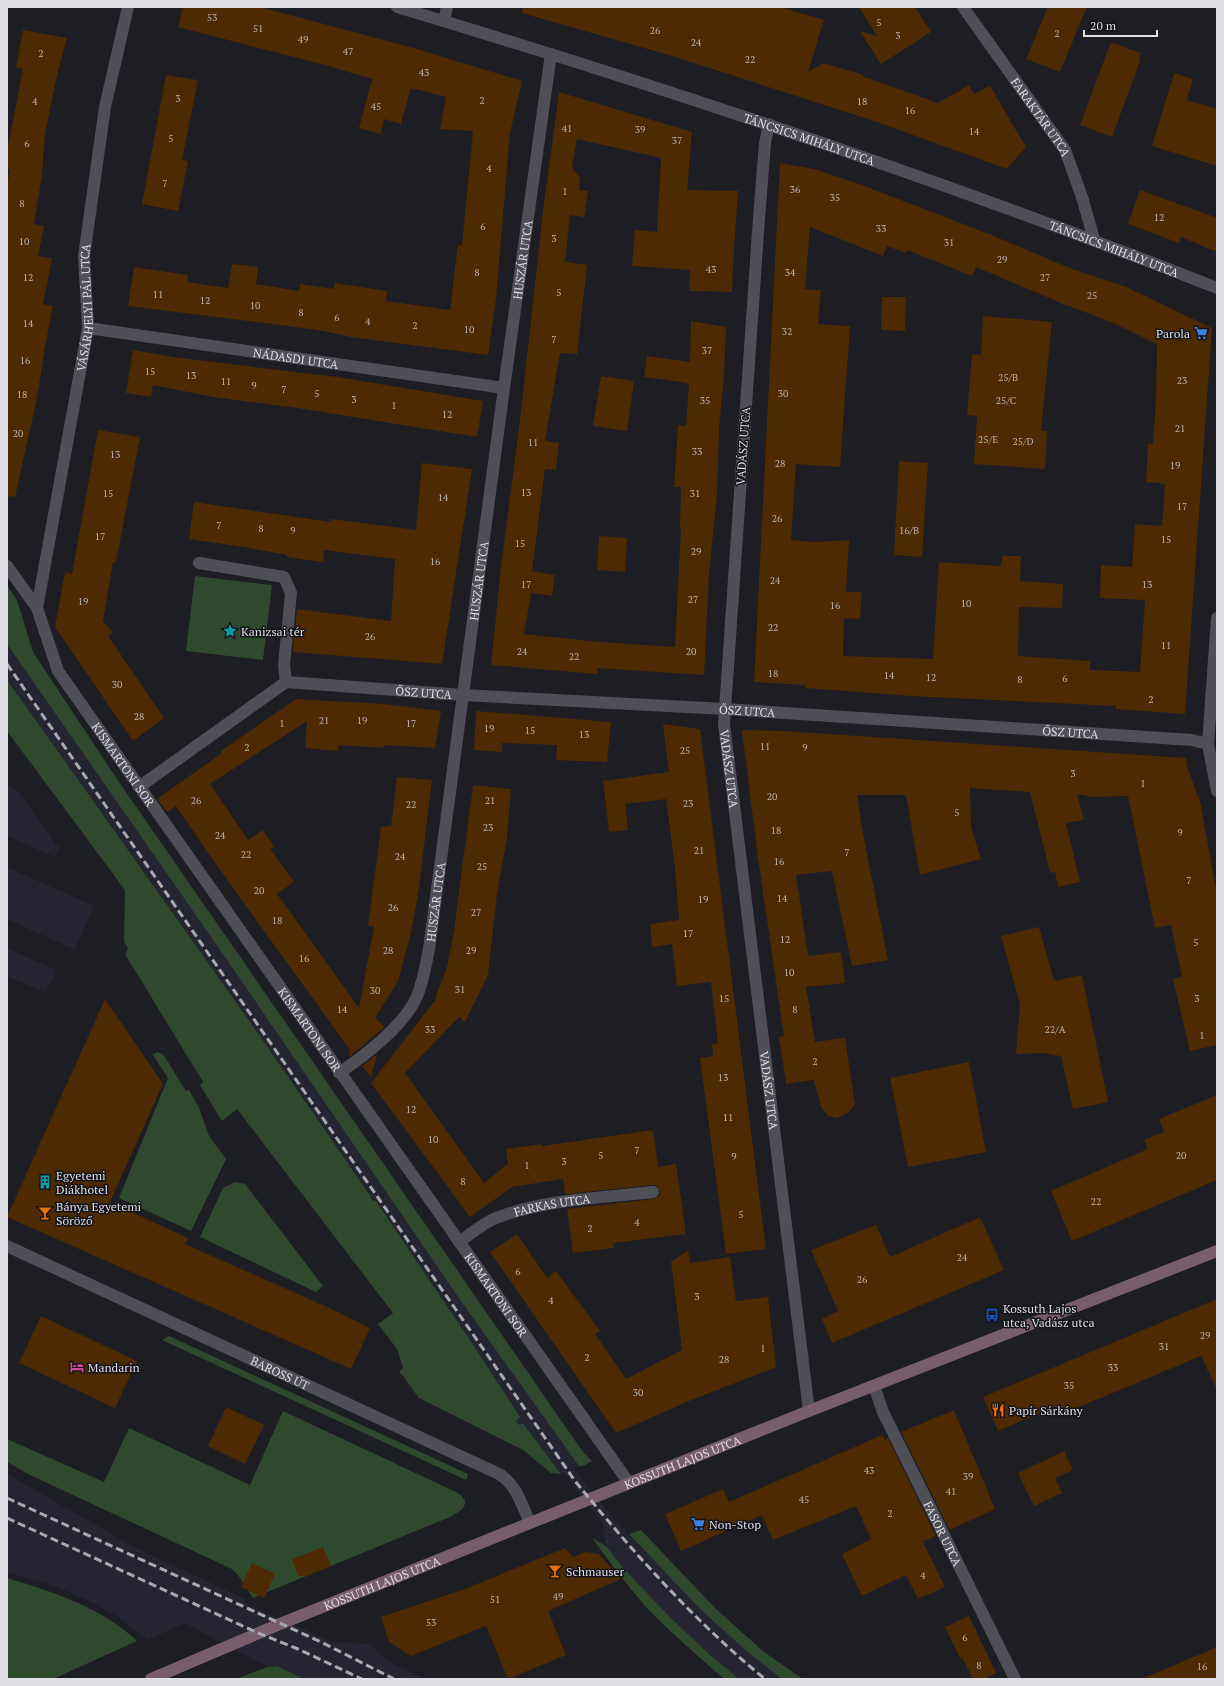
<svg xmlns="http://www.w3.org/2000/svg" width="1224" height="1686" font-family="'PT Serif',serif">
	<style>
		.built { fill: #252532 }
		.green { fill: #2f492f }
		.building { fill: #4d2a01; fill-rule: evenodd }
		.lines { fill: none; stroke-linecap: round; stroke-linejoin: round }
		.street { stroke: #4f4f58; stroke-width: 12 }
		.secondary { stroke: #785d6b; stroke-width: 12 }
		.rail { stroke: #a9a9b0; stroke-width: 3; stroke-dasharray: 8 4; stroke-linecap: butt }
		.labels { text-anchor: middle; dominant-baseline: central; stroke-width: 3; stroke-linejoin: round; paint-order: stroke }
		.number-label { font-size: 10px; fill: #bab2ac }
		.street-label { font-size: 12px; fill: #dfdfe5; stroke: #13131a }
		.poi-label { font-size: 12px; fill: #dfdfe5; stroke: #13131a; text-anchor: start }
	</style>
	<rect width="100%" height="100%" fill="#1d1d24"/>
	<path class="built" d="M7 644 227 960 463 1304 577 1462 579 1466 574 1469 588 1487 613 1518 700 1609 750 1654 782 1679H739L710 1655 671 1618 624 1569 610 1552 606 1546 602 1522 564 1473 561 1474 524 1423 519 1425 516 1421 520 1417 472 1343 376 1201 372 1200 369 1194 327 1132 163 898 7 680Z
		M7 786 18 791 59 848 55 857 7 836Z
		M7 867 94 906 75 950 7 919Z
		M7 948 56 970 46 993 7 976Z
		M7 1474 138 1549 247 1600 243 1602 332 1642 369 1644 389 1662 426 1679H304L277 1666 267 1667 185 1623 147 1640 121 1619 94 1603 52 1585 7 1573Z"/>
	<path class="green" d="M195 576 272 585 263 660 186 651Z
		M7 585 17 600 33 652 119 782 583 1452 592 1461 583 1466H579L463 1304 227 960 7 644Z
		M7 680C129 851 251 1021 369 1194L372 1200 376 1201 472 1343 520 1417 516 1421 519 1425 523 1423 561 1474 551 1473 523 1450 419 1398 403 1376 399 1372 403 1368 397 1349 378 1324 393 1313 237 1109 222 1121 200 1085 203 1082 125 954 128 948 124 942 125 890 7 731Z
		M157 1052 163 1054 186 1091 189 1090 199 1108 209 1136 226 1159 191 1231 119 1198 168 1078 153 1055Z
		M235 1182 245 1184 323 1286 316 1292 200 1237 223 1188Z
		M169 1336 468 1474 466 1480 162 1340Z
		M283 1411 458 1493C473 1504 461 1511 450 1517L253 1598 238 1575 232 1569 30 1475 7 1462V1439L104 1482 129 1428 250 1485Z
		M641 1530 717 1610 764 1652 803 1679H782L750 1654 700 1609 629 1534Z
		M592 1538 606 1546 624 1569 671 1618 710 1655 739 1679H724C697 1655 670 1632 645 1606 626 1584 609 1561 592 1538Z
		M7 1578C53 1592 101 1607 137 1641L53 1679H7Z
		M277 1666 304 1679H236L267 1667Z"/>
	<path class="building" d="M183 7H260L410 47 522 81 510 133 496 299 488 355 351 337 318 330 280 325 128 306 134 267 188 275 187 282 228 288 232 264 258 267 256 284 299 291 300 284 334 289 335 283 387 291 386 301 450 310 458 245H462L473 131 440 129 446 97 411 88 401 124 384 119 381 134 359 128 372 79 325 65 178 27Z
		M523 7H780L824 20 808 72 823 63 864 75 862 76 938 103 969 85 974 94 990 86 1026 147 1007 169 877 122 669 55 522 13Z
		M859 7H915L931 32 881 64 860 31 877 36Z
		M1048 7H1087L1060 72 1026 59Z
		M23 30 67 38 57 75 45 134 42 174 34 224 44 226 38 256 52 258 43 304 53 306 45 347 37 398 15 497 7 496V186L10 169H7V152L23 69 16 67Z
		M1111 42 1140 53V61L1112 137 1080 125Z
		M1174 73 1193 79 1187 100 1217 109V166L1152 146Z
		M166 75 198 80 182 160 188 161 178 211 142 204Z
		M559 92 692 132 687 190 738 191 734 248 732 292 689 291 690 270 632 266 635 230 657 232 661 158 577 139 572 167 580 178 579 190 588 191 584 217 570 215 565 262 587 265 577 354 560 353 545 441 559 443 556 470 545 469 532 571 555 575 552 596 531 593 524 634 600 642 675 647 681 529H680L681 487H674L678 425 686 426 689 383 644 377 647 356 690 362 691 321 726 327 724 375 719 428 717 497 709 573 704 675 597 668V674L491 665 501 567 521 412 543 212Z
		M780 163 814 169 862 185 989 234 1072 269 1124 286 1212 328 1185 714 1116 709V706L911 696 805 688V685L754 682ZM810 227 883 256 887 246 906 253 907 250 972 276 976 267 1061 303 1111 322 1157 344 1156 400 1153 444 1148 443 1146 482 1165 484 1162 526 1135 524 1132 567 1101 565 1100 598 1145 600 1140 672 1090 670V661L1018 656 1019 607 1062 608 1063 584 1020 581 1021 556H1002L1001 566 939 562 933 659 843 656 844 618 860 619 862 592H846L849 540 813 542 791 540 796 464 840 467 850 326 818 324 821 290 805 289Z
		M1140 190 1217 218V252L1181 237 1179 243 1128 224Z
		M882 297H906L905 331 881 330Z
		M983 316 1052 322 1041 431H1047L1045 469 974 464 977 416 967 415 972 354 981 355Z
		M133 350 173 357 337 377 483 401 477 437 297 408 213 397 153 385 151 397 126 393Z
		M601 376 634 381 627 431 593 426Z
		M98 430 140 437 116 562H113L103 621 113 633 108 636 164 718 133 741 55 627 65 572 72 574Z
		M899 461 928 463 922 557 894 555Z
		M422 463 472 469 442 664 293 652 297 609 391 621 395 559 324 550 323 562 287 557V555L244 547 189 539 194 502 331 522V519L416 530Z
		M599 536 627 538 625 572 597 570Z
		M296 699 384 704 441 711 435 748 385 745 384 748 339 745 338 751 305 748 307 721 210 784 248 840 263 830 274 847 270 849 294 882 277 894 359 1008 374 927 368 926 381 827 391 826 397 777 432 780 419 888 411 933 398 981 375 1018 385 1027 349 1057 350 1050 215 863 176 806 167 812 157 799 222 753 221 751Z
		M476 711 611 722 607 762 556 760 557 745 502 743V752L474 750Z
		M663 724 700 729 766 1249 726 1254 700 1058 713 1056 712 1044H718L711 982 677 986 672 944 652 947 650 924 679 920 675 867 666 799 625 804 628 830 609 832 603 781 669 772Z
		M742 730 784 731 1186 758 1188 770 1200 801 1217 894V1045L1190 1051 1173 979 1182 977 1171 925 1155 928 1128 796 1093 797 1077 794 1084 820 1066 823 1080 882 1058 887 1055 872 1050 873 1030 792 970 788 971 827 981 859 920 875 906 795H857L863 834 888 960 852 966 832 871 796 875 808 956 841 952 845 983 806 987 815 1042 845 1038 855 1105 848 1113 837 1118 828 1116 821 1107 814 1080 786 1084 779 1037 784 1036 758 858Z
		M473 785 511 789 507 838 497 894 488 975 465 1022 459 1017 405 1073 484 1183 508 1164 506 1149 542 1144V1146L653 1130 658 1167 676 1164 686 1234 613 1243 614 1248 573 1253 567 1209 654 1199 660 1195V1191L656 1185H653L565 1194 563 1179 512 1187 470 1217 371 1083 437 998H435L447 967 454 931Z
		M1039 927 1054 981 1082 975 1108 1102 1073 1109 1061 1056 1042 1053 1016 1054 1020 1004 1001 936Z
		M105 999 163 1084 110 1202 188 1238 185 1244 327 1307 370 1328 351 1369 7 1217Z
		M377 1054 371 1077 362 1066Z
		M969 1062 986 1152 908 1167 890 1078Z
		M1217 1095V1180L1072 1241 1051 1191 1148 1149 1144 1140 1164 1132 1159 1119Z
		M980 1217 1004 1270 832 1343 822 1319 838 1311 811 1250 876 1225 890 1257Z
		M517 1234 547 1278 556 1271 600 1331 595 1334 626 1379 682 1350 671 1262 688 1250 690 1263 730 1257 736 1301 768 1297 776 1367 689 1401 616 1433 490 1252Z
		M1217 1299V1390L1201 1356 1060 1415 1056 1406 998 1431 983 1397Z
		M41 1316 137 1361 115 1408 19 1363Z
		M226 1407 264 1425 245 1464 208 1446Z
		M954 1410 995 1509 950 1530 901 1432Z
		M882 1435 885 1440 888 1438 936 1536 923 1542 945 1587 918 1599 906 1575 862 1596 842 1554 871 1539 856 1506 773 1540 762 1515 681 1551 665 1514 723 1489 729 1502Z
		M1064 1451 1073 1470 1055 1478 1062 1493 1034 1506 1018 1473Z
		M323 1547 331 1566 306 1576H298L292 1559Z
		M565 1548 573 1557 585 1552 599 1554 621 1579 548 1611 566 1655 508 1679 486 1626 411 1656 389 1642 381 1617 465 1589Z
		M252 1563 275 1574 264 1598 241 1587Z
		M969 1616 996 1673 984 1679H973L962 1657 960 1658 945 1627Z
		M1217 1647V1679H1145L1144 1678Z"/>
	<g class="lines">
		<g class="street">
			<path id="s1" d="M397 7C674 90 948 182 1217 288"/>
			<path id="s2" d="M963 7 1065 150 1082 197 1094 239"/>
			<path d="M444 21 447 7"/>
			<path id="s3" d="M769 124 765 143 759 218 724 724 809 1411"/>
			<path id="s4" d="M88 328 504 388"/>
			<path d="M199 563 284 577 291 593 284 665 286 682"/>
			<path id="s5" d="M7 566 37 608 58 671 629 1483"/>
			<path id="s6" d="M37 608 88 328 84 256 105 107 128 7"/>
			<path d="M1217 618 1208 744 1217 791"/>
			<path id="s7" d="M286 682 463 695 725 709 1192 740 1208 744"/>
			<path d="M139 787 286 682"/>
			<path id="s8" d="M339 1073C366 1055 409 1022 419 991 424 977 426 963 429 949L504 388 551 54"/>
			<path id="s9" d="M459 1242C471 1234 483 1223 496 1218 545 1199 602 1198 653 1192"/>
			<path id="s10" d="M7 1246 499 1474C516 1484 522 1505 530 1523"/>
			<path id="s11" d="M874 1386 883 1412 1015 1679"/>
		</g>
		<path class="secondary" id="s12" d="M151 1679 280 1624 530 1523 809 1411 1217 1251"/>
		<path class="rail" d="M7 664 575 1481C633 1552 694 1621 765 1679
			M7 1498 321 1642 394 1679
			M7 1518 258 1633 298 1649 362 1679"/>
	</g>
	<defs>
		<g id="supermarket-bare" transform="scale(1.08)"><path d="M-6-5.5h2.5l.6 2H6L4.5 2H-2.5L-4.4-4H-6ZM-1.5 3.2a1.3 1.3 0 1 0 .1 0ZM3 3.2a1.3 1.3 0 1 0 .1 0Z" fill="#3f7fe0" stroke="#13131a" stroke-width="2.5" paint-order="stroke"/></g>
		<g id="sight-bare" transform="scale(1.08)"><path d="M0-6L1.8-2.2L6-1.7L2.9 1.2L3.7 5.4L0 3.3L-3.7 5.4L-2.9 1.2L-6-1.7L-1.8-2.2Z" fill="#0f9aa8" stroke="#13131a" stroke-width="2.5" paint-order="stroke"/></g>
		<g id="building-bare" transform="scale(1.08)"><path d="M-4-6H4V6H1V3H-1V6H-4ZM-2.5-4.3h1.7v1.8h-1.7ZM.8-4.3h1.7v1.8H.8ZM-2.5-1h1.7V.8h-1.7ZM.8-1h1.7V.8H.8Z" fill="#0f9aa8" stroke="#13131a" stroke-width="2.5" paint-order="stroke"/></g>
		<g id="bar-bare" transform="scale(1.08)"><path d="M-6-5H6L.8 .8V4.5H3.5V6h-7V4.5H-.8V.8Z" fill="#e8710a" stroke="#13131a" stroke-width="2.5" paint-order="stroke"/></g>
		<g id="bus-bare" transform="scale(1.08)"><path d="M-5-6H5V4H4V6H2V4H-2V6H-4V4H-5ZM-3.5-4V0h7V-4ZM-3.5 1.2v1.5H-2V1.2ZM2 1.2v1.5H3.5V1.2Z" fill="#1a4fb4" stroke="#13131a" stroke-width="2.5" paint-order="stroke"/></g>
		<g id="hotel-bare" transform="scale(1.08)"><path d="M-6-4.5h1.5V1H6V5H4.5V3h-9V5H-6ZM-4 0a1.8 1.8 0 1 1 3.6 0ZM.5 0V-2.5h3Q6-2.5 6 0Z" fill="#d1479c" stroke="#13131a" stroke-width="2.5" paint-order="stroke"/></g>
		<g id="restaurant-bare" transform="scale(1.08)"><path d="M-5-6h1v4h1v-4h1v4h1v-4h1v5L-1.5 .5V6h-2V.5L-5-1ZM5-6V6H3V1.5H1.5Q1.5-4 5-6Z" fill="#e8710a" stroke="#13131a" stroke-width="2.5" paint-order="stroke"/></g>
	</defs>
	<g fill-rule="evenodd">
		<use href="#supermarket-bare" x="1201" y="333"/>
		<use href="#sight-bare" x="230" y="631"/>
		<use href="#building-bare" x="45" y="1182"/>
		<use href="#bar-bare" x="45" y="1213"/>
		<use href="#bus-bare" x="992" y="1315"/>
		<use href="#hotel-bare" x="77" y="1367"/>
		<use href="#restaurant-bare" x="998" y="1410"/>
		<use href="#supermarket-bare" x="698" y="1524"/>
		<use href="#bar-bare" x="555" y="1571"/>
	</g>
	<g class="labels">
		<g class="number-label">
			<text x="212" y="17">53</text>
			<text x="879" y="22">5</text>
			<text x="258" y="28">51</text>
			<text x="655" y="30">26</text>
			<text x="1057" y="33">2</text>
			<text x="898" y="35">3</text>
			<text x="303" y="39">49</text>
			<text x="696" y="42">24</text>
			<text x="348" y="51">47</text>
			<text x="41" y="53">2</text>
			<text x="750" y="59">22</text>
			<text x="424" y="72">43</text>
			<text x="178" y="98">3</text>
			<text x="482" y="100">2</text>
			<text x="35" y="101">4</text>
			<text x="862" y="101">18</text>
			<text x="376" y="106">45</text>
			<text x="910" y="110">16</text>
			<text x="567" y="128">41</text>
			<text x="640" y="129">39</text>
			<text x="974" y="131">14</text>
			<text x="171" y="138">5</text>
			<text x="677" y="140">37</text>
			<text x="27" y="143">6</text>
			<text x="489" y="168">4</text>
			<text x="165" y="183">7</text>
			<text x="795" y="189">36</text>
			<text x="565" y="191">1</text>
			<text x="835" y="197">35</text>
			<text x="22" y="203">8</text>
			<text x="1159" y="217">12</text>
			<text x="483" y="226">6</text>
			<text x="881" y="228">33</text>
			<text x="554" y="238">3</text>
			<text x="24" y="241">10</text>
			<text x="949" y="242">31</text>
			<text x="1002" y="259">29</text>
			<text x="711" y="269">43</text>
			<text x="477" y="272">8</text>
			<text x="790" y="272">34</text>
			<text x="28" y="277">12</text>
			<text x="1045" y="277">27</text>
			<text x="559" y="292">5</text>
			<text x="158" y="294">11</text>
			<text x="1092" y="295">25</text>
			<text x="205" y="300">12</text>
			<text x="255" y="305">10</text>
			<text x="301" y="312">8</text>
			<text x="337" y="317">6</text>
			<text x="368" y="321">4</text>
			<text x="28" y="323">14</text>
			<text x="415" y="325">2</text>
			<text x="469" y="329">10</text>
			<text x="787" y="331">32</text>
			<text x="554" y="339">7</text>
			<text x="707" y="350">37</text>
			<text x="25" y="360">16</text>
			<text x="150" y="371">15</text>
			<text x="191" y="375">13</text>
			<text x="1008" y="377">25/B</text>
			<text x="1182" y="380">23</text>
			<text x="226" y="381">11</text>
			<text x="254" y="385">9</text>
			<text x="284" y="389">7</text>
			<text x="317" y="393">5</text>
			<text x="783" y="393">30</text>
			<text x="22" y="394">18</text>
			<text x="354" y="399">3</text>
			<text x="705" y="400">35</text>
			<text x="1006" y="400">25/C</text>
			<text x="394" y="405">1</text>
			<text x="447" y="414">12</text>
			<text x="1180" y="428">21</text>
			<text x="18" y="433">20</text>
			<text x="988" y="439">25/E</text>
			<text x="1023" y="441">25/D</text>
			<text x="533" y="442">11</text>
			<text x="697" y="451">33</text>
			<text x="115" y="454">13</text>
			<text x="780" y="463">28</text>
			<text x="1175" y="465">19</text>
			<text x="526" y="492">13</text>
			<text x="108" y="493">15</text>
			<text x="695" y="493">31</text>
			<text x="443" y="497">14</text>
			<text x="1182" y="506">17</text>
			<text x="777" y="518">26</text>
			<text x="219" y="525">7</text>
			<text x="261" y="528">8</text>
			<text x="293" y="530">9</text>
			<text x="909" y="530">16/B</text>
			<text x="100" y="536">17</text>
			<text x="1166" y="539">15</text>
			<text x="520" y="543">15</text>
			<text x="696" y="551">29</text>
			<text x="435" y="561">16</text>
			<text x="775" y="580">24</text>
			<text x="526" y="584">17</text>
			<text x="1147" y="584">13</text>
			<text x="693" y="599">27</text>
			<text x="83" y="601">19</text>
			<text x="966" y="603">10</text>
			<text x="835" y="605">16</text>
			<text x="773" y="627">22</text>
			<text x="370" y="636">26</text>
			<text x="1166" y="645">11</text>
			<text x="522" y="651">24</text>
			<text x="691" y="651">20</text>
			<text x="574" y="656">22</text>
			<text x="773" y="673">18</text>
			<text x="889" y="675">14</text>
			<text x="931" y="677">12</text>
			<text x="1065" y="678">6</text>
			<text x="1020" y="679">8</text>
			<text x="117" y="684">30</text>
			<text x="1151" y="699">2</text>
			<text x="139" y="716">28</text>
			<text x="324" y="720">21</text>
			<text x="362" y="720">19</text>
			<text x="282" y="723">1</text>
			<text x="411" y="723">17</text>
			<text x="489" y="728">19</text>
			<text x="530" y="730">15</text>
			<text x="584" y="734">13</text>
			<text x="765" y="746">11</text>
			<text x="247" y="747">2</text>
			<text x="805" y="747">9</text>
			<text x="685" y="750">25</text>
			<text x="1073" y="773">3</text>
			<text x="1143" y="783">1</text>
			<text x="772" y="796">20</text>
			<text x="196" y="800">26</text>
			<text x="490" y="800">21</text>
			<text x="688" y="803">23</text>
			<text x="411" y="804">22</text>
			<text x="957" y="812">5</text>
			<text x="488" y="827">23</text>
			<text x="776" y="830">18</text>
			<text x="1180" y="832">9</text>
			<text x="220" y="835">24</text>
			<text x="699" y="850">21</text>
			<text x="847" y="852">7</text>
			<text x="246" y="854">22</text>
			<text x="400" y="856">24</text>
			<text x="779" y="861">16</text>
			<text x="482" y="866">25</text>
			<text x="1189" y="880">7</text>
			<text x="259" y="890">20</text>
			<text x="782" y="898">14</text>
			<text x="703" y="899">19</text>
			<text x="393" y="907">26</text>
			<text x="476" y="912">27</text>
			<text x="277" y="920">18</text>
			<text x="688" y="933">17</text>
			<text x="785" y="939">12</text>
			<text x="1196" y="942">5</text>
			<text x="388" y="950">28</text>
			<text x="471" y="950">29</text>
			<text x="304" y="958">16</text>
			<text x="789" y="972">10</text>
			<text x="460" y="989">31</text>
			<text x="375" y="990">30</text>
			<text x="724" y="998">15</text>
			<text x="1197" y="998">3</text>
			<text x="342" y="1009">14</text>
			<text x="795" y="1009">8</text>
			<text x="430" y="1029">33</text>
			<text x="1055" y="1029">22/A</text>
			<text x="1202" y="1035">1</text>
			<text x="815" y="1061">2</text>
			<text x="723" y="1077">13</text>
			<text x="411" y="1109">12</text>
			<text x="728" y="1117">11</text>
			<text x="433" y="1139">10</text>
			<text x="637" y="1150">7</text>
			<text x="601" y="1155">5</text>
			<text x="1181" y="1155">20</text>
			<text x="734" y="1156">9</text>
			<text x="564" y="1161">3</text>
			<text x="527" y="1165">1</text>
			<text x="463" y="1181">8</text>
			<text x="1096" y="1201">22</text>
			<text x="741" y="1214">5</text>
			<text x="637" y="1222">4</text>
			<text x="590" y="1228">2</text>
			<text x="962" y="1257">24</text>
			<text x="518" y="1271">6</text>
			<text x="862" y="1279">26</text>
			<text x="697" y="1296">3</text>
			<text x="551" y="1300">4</text>
			<text x="1205" y="1335">29</text>
			<text x="1164" y="1346">31</text>
			<text x="763" y="1348">1</text>
			<text x="587" y="1357">2</text>
			<text x="724" y="1359">28</text>
			<text x="1113" y="1367">33</text>
			<text x="1069" y="1385">35</text>
			<text x="638" y="1392">30</text>
			<text x="869" y="1470">43</text>
			<text x="968" y="1476">39</text>
			<text x="951" y="1491">41</text>
			<text x="804" y="1499">45</text>
			<text x="890" y="1513">2</text>
			<text x="923" y="1575">4</text>
			<text x="558" y="1596">49</text>
			<text x="495" y="1599">51</text>
			<text x="431" y="1622">53</text>
			<text x="965" y="1637">6</text>
			<text x="979" y="1665">8</text>
			<text x="1202" y="1666">16</text>
		</g>
		<g class="street-label">
			<text stroke="none"><textPath href="#s2" startOffset="135">FARAKTÁR UTCA</textPath></text>
			<text stroke="none"><textPath href="#s1" startOffset="433">TÁNCSICS MIHÁLY UTCA</textPath></text>
			<text stroke="none"><textPath href="#s1" startOffset="757">TÁNCSICS MIHÁLY UTCA</textPath></text>
			<text stroke="none"><textPath href="#s8" startOffset="855">HUSZÁR UTCA</textPath></text>
			<text stroke="none"><textPath href="#s6" startOffset="305">VÁSÁRHELYI PÁL UTCA</textPath></text>
			<text stroke="none"><textPath href="#s4" startOffset="210">NÁDASDI UTCA</textPath></text>
			<text transform="translate(743 446) rotate(-86)">VADÁSZ UTCA</text>
			<text stroke="none"><textPath href="#s8" startOffset="531">HUSZÁR UTCA</textPath></text>
			<text stroke="none"><textPath href="#s7" startOffset="138">ŐSZ UTCA</textPath></text>
			<text stroke="none"><textPath href="#s7" startOffset="462">ŐSZ UTCA</textPath></text>
			<text stroke="none"><textPath href="#s7" startOffset="786">ŐSZ UTCA</textPath></text>
			<text stroke="none"><textPath href="#s5" startOffset="232">KISMARTONI SOR</textPath></text>
			<text stroke="none"><textPath href="#s3" startOffset="647">VADÁSZ UTCA</textPath></text>
			<text stroke="none"><textPath href="#s8" startOffset="207">HUSZÁR UTCA</textPath></text>
			<text stroke="none"><textPath href="#s5" startOffset="556">KISMARTONI SOR</textPath></text>
			<text stroke="none"><textPath href="#s3" startOffset="971">VADÁSZ UTCA</textPath></text>
			<text stroke="none"><textPath href="#s9" startOffset="102">FARKAS UTCA</textPath></text>
			<text stroke="none"><textPath href="#s5" startOffset="880">KISMARTONI SOR</textPath></text>
			<text stroke="none"><textPath href="#s10" startOffset="301">BAROSS ÚT</textPath></text>
			<text stroke="none"><textPath href="#s12" startOffset="574">KOSSUTH LAJOS UTCA</textPath></text>
			<text stroke="none"><textPath href="#s11" startOffset="163">FASOR UTCA</textPath></text>
			<text stroke="none"><textPath href="#s12" startOffset="250">KOSSUTH LAJOS UTCA</textPath></text>
		</g>
		<g class="poi-label">
			<text x="1190" y="333" text-anchor="end">Parola</text>
			<text x="241" y="631">Kanizsai tér</text>
			<text x="56" y="1175">Egyetemi<tspan x="56" dy="14">Diákhotel</tspan></text>
			<text x="56" y="1206">Bánya Egyetemi<tspan x="56" dy="14">Söröző</tspan></text>
			<text x="1003" y="1308">Kossuth Lajos<tspan x="1003" dy="14">utca, Vadász utca</tspan></text>
			<text x="88" y="1367">Mandarin</text>
			<text x="1009" y="1410">Papír Sárkány</text>
			<text x="709" y="1524">Non-Stop</text>
			<text x="566" y="1571">Schmauser</text>
		</g>
	</g>
	<rect width="1224" height="1686" fill="none" stroke="#dfdfe5" stroke-width="16"/>
	<path d="M1084 30v6h73v-6" fill="none" stroke="#dfdfe5" stroke-width="2"/>
	<text x="1090" y="30" font-size="12" fill="#dfdfe5" stroke="#13131a" stroke-width="3" paint-order="stroke">20 m</text>
</svg>
